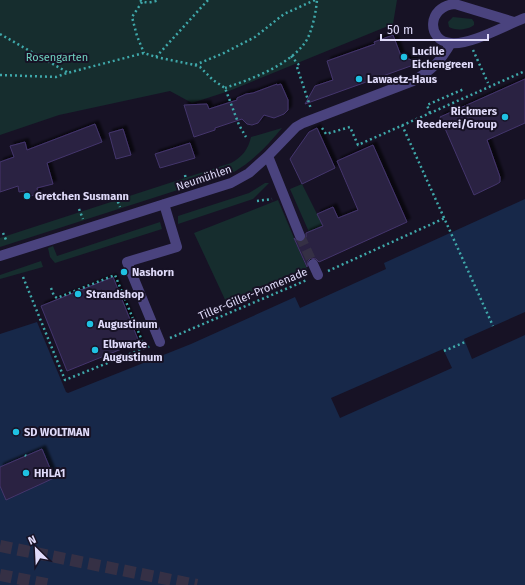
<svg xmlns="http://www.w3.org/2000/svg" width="525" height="585" font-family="'Fira Sans',sans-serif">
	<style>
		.green { fill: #162d2e }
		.water { fill: #172849 }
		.pier { fill: #171225 }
		.building { fill: #2a2143; stroke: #44366c; filter: url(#shadow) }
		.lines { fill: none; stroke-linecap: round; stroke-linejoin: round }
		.minor-tunnel { stroke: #353045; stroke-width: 10; stroke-dasharray: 10 5; stroke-linecap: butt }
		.highway-tunnel { stroke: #353045; stroke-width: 12; stroke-dasharray: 12 6; stroke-linecap: butt }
		.path { stroke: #3fa8aa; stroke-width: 2.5; stroke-dasharray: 2 3; stroke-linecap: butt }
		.minor { stroke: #4a437e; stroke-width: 10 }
		.poi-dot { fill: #1fc1e2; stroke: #171225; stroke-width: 1.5 }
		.labels { text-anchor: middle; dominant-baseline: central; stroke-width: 4; stroke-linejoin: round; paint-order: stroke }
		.poi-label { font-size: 11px; font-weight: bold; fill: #e0dbfa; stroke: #171225; text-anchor: start }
		.park-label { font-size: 11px; fill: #6fd2c0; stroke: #171225 }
		.street-label { font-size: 11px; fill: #e0dbfa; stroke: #171225 }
	</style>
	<defs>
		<filter id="shadow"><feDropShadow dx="3.5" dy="-3.5" stdDeviation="1" flood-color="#0009"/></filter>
	</defs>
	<rect width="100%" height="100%" fill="#171225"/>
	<path class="green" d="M0 0H397L393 24 229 91 192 103 170 91 59 115 0 135Z
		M453 17 472 19 474 22V25C468 30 455 31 449 27L448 22Z
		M282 128C268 145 253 161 234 172L0 247V238L231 163C242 157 248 150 251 137Z
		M265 183H269L253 199 178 224V216L249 193Z
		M302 184 323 226 309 232 290 189Z
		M278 200 308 271 228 306 194 233Z
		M160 222 162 229 55 263 50 257 48 248 53 246 57 256Z
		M41 261 43 267 0 279V275Z"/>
	<path class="water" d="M525 199V585H0V334L37 322 66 392 68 393 191 344 295 297 300 308 386 269 384 263Z"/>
	<path class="pier" d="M525 312V335L472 359 464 339Z
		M443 349 452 368 340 418 331 398Z"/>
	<path class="building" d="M393 35 401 56 419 63 305 104 315 86 333 80 327 61 375 44 374 42Z
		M525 79V123L487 140 500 177V182L497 184 474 195 440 117Z
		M277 84V85L281 84 288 100V110L284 114 274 118 264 115 258 123 252 125 247 124 242 119 215 128V130L194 137 184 105 207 104 209 109 237 100V98L246 94 253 93Z
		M95 124 102 142 47 163 53 184 37 188 38 194 26 197 25 191 19 192 18 186 0 192V162L14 157 10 146 25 142 27 150Z
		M317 128 335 168 302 184 290 159 309 132Z
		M123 129 131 155 116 159 109 133Z
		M190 143 195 158 160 168 155 154Z
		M373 145 407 222 319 262 316 259 311 258 308 261 307 267 294 238 299 242H303L306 237V233L323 226 317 214 333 207 338 218 358 210 337 161Z
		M113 277 139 342 67 371 41 306Z
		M42 449 54 478 6 500 0 486V467Z"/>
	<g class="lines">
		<path class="minor-tunnel" d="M300 236 313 264"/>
		<path class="highway-tunnel" d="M0 546 197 585
			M0 575 52 585"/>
		<path class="path" d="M140 0C145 4 154 2 159 0
			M142 2 132 17 137 36 144 53
			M0 34 67 72
			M473 50 488 83
			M291 56 299 65 297 67 311 109
			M156 57 195 65 224 53 255 37 284 14 315 0
			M195 65 200 67 213 80 225 88 239 125 246 137
			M0 75 56 77 67 73 144 53 156 57 208 0
			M225 88C251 79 286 67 304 44 312 34 316 12 317 0
			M430 113 427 105 464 89
			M402 125 493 326
			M322 128 326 134 350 127 358 145 525 71
			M185 175 187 185
			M116 197 120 207
			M257 201 272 199
			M79 209 83 219
			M3 233 7 242
			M328 271 445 218
			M23 277 65 380 150 346
			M51 288 54 296 57 298 115 275 145 348
			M170 338 307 280
			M444 351 465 342
			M25 455 26 456"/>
		<path class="minor" d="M514 22 455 4C427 6 426 41 451 43 471 45 506 25 525 18
			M268 156 300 236
			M0 256 231 183 249 173 268 156 296 127 303 123 413 81C432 70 440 62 451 43
			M313 264 318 275
			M160 342 127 262 177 247 164 204"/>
	</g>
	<g class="poi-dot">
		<circle cx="404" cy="57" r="4"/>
		<circle cx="359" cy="79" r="4"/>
		<circle cx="505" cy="117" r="4"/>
		<circle cx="27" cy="196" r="4"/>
		<circle cx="124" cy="272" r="4"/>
		<circle cx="78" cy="294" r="4"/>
		<circle cx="90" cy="324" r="4"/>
		<circle cx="95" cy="350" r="4"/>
		<circle cx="16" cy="432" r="4"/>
		<circle cx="26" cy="473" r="4"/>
	</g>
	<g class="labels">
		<g class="poi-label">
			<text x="412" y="51">Lucille<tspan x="412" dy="13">Eichengreen</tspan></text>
			<text x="367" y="79">Lawaetz-Haus</text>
			<text x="497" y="111" text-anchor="end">Rickmers<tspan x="497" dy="13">Reederei/Group</tspan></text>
			<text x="35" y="196">Gretchen Susmann</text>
			<text x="132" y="272">Nashorn</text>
			<text x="86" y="294">Strandshop</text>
			<text x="98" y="324">Augustinum</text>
			<text x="103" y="344">Elbwarte<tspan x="103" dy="13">Augustinum</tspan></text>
			<text x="24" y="432">SD WOLTMAN</text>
			<text x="34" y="473">HHLA1</text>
		</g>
		<g class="park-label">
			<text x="57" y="57">Rosengarten</text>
		</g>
		<g class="street-label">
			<text transform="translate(204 178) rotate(-19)">Neumühlen</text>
			<text transform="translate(253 294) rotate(-23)">Tiller-Giller-Promenade</text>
		</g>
	</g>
	<g transform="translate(36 549) rotate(336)" stroke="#171225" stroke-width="3" paint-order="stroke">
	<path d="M0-3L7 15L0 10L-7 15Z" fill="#e0dbfa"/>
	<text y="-6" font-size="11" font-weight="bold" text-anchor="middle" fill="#e0dbfa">N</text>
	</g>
	<path d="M381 34v6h107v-6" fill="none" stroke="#e0dbfa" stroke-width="2"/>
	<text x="387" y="34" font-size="12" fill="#e0dbfa" stroke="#171225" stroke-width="3" paint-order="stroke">50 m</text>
</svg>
